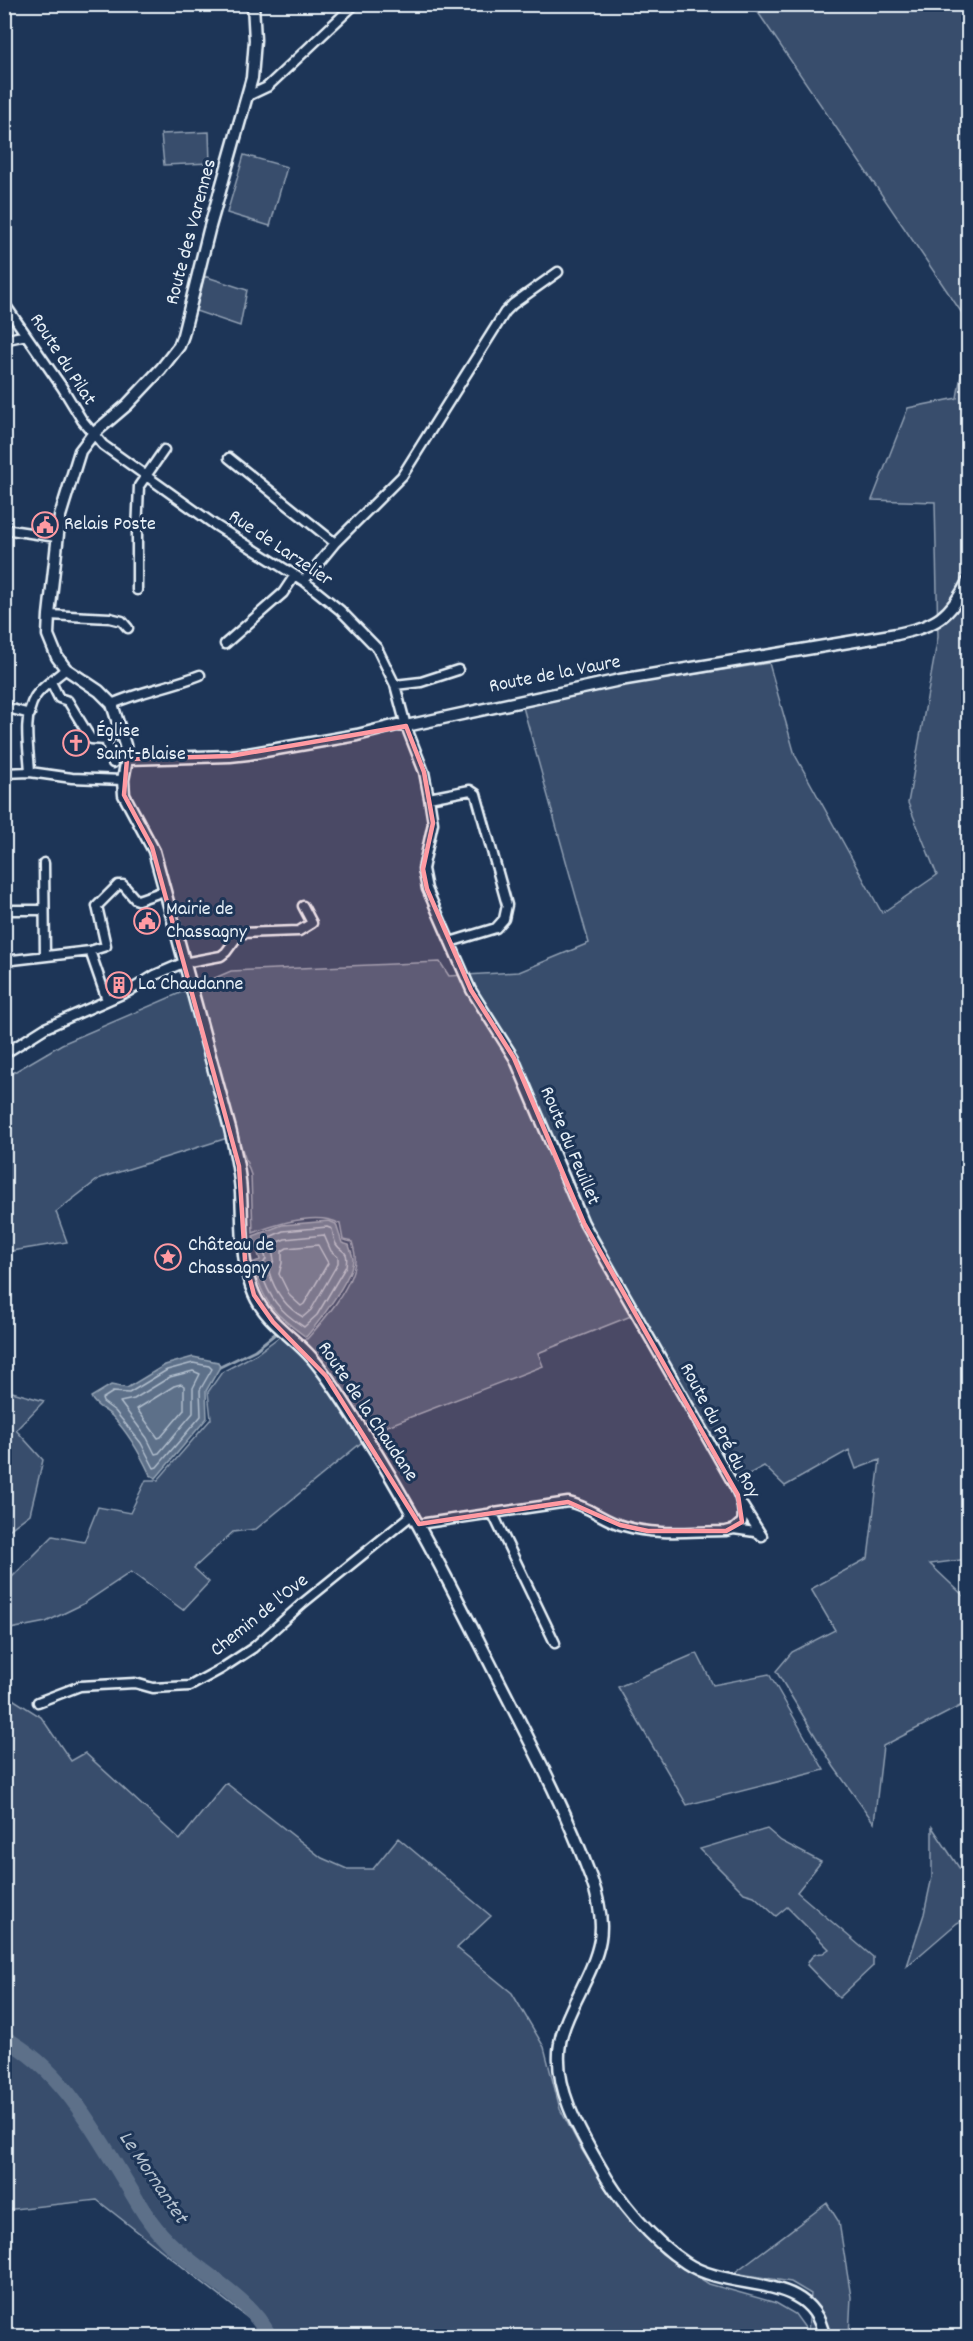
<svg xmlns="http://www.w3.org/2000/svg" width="973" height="2341" font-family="Dekko,sans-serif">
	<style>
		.green { fill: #374d6c; stroke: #909fb2; stroke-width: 1.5 }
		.water { fill: #5d7089; stroke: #95a4b5; stroke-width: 1.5 }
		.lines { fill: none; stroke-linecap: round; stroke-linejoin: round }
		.shore { stroke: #b0bdcc; stroke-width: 1.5 }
		.stream { stroke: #95a4b5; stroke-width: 3 }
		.river { stroke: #5d7089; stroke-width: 16 }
		.street-casing { stroke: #e8f1f8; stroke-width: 13 }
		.secondary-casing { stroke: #e8f1f8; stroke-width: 15 }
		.street { stroke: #1d3557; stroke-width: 8 }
		.secondary { stroke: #1d3557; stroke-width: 10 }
		.marked { fill: #ff9aa2; fill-opacity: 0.2; stroke: #ff9aa2; stroke-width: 4.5; stroke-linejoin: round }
		.labels { text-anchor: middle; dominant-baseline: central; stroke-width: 6; stroke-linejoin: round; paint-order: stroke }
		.street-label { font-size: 20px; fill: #e8f1f8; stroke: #1d3557 }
		.poi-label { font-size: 20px; fill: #e8f1f8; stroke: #1d3557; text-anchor: start }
		.water-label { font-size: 21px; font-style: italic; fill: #b7c4d1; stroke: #1d3557 }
	</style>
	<rect width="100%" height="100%" fill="#1d3557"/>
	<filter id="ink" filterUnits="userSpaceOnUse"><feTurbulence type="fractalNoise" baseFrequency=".0167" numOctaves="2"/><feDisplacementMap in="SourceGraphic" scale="12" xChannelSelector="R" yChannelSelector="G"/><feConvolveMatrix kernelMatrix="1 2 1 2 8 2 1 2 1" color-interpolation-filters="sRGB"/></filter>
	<g filter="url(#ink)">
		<path class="green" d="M753 5H968V322Z
			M209 132 210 163 164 165 161 134Z
			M244 155 287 167 270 226 227 213Z
			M204 276 247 290 240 326 196 311Z
			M968 335V1559L930 1564 968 1600V1702L883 1746 874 1823 834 1767 776 1671 792 1652 835 1630 811 1589 868 1558 880 1460 856 1469 849 1450 785 1486 764 1466 736 1481 641 1312 538 1353 543 1366 377 1430 256 1529 233 1532 194 1568 209 1582 183 1610 131 1572 83 1604 46 1622 5 1630V1390L44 1401 16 1430 43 1460 30 1514 9 1530 7 1582 53 1536 84 1542 98 1507 130 1513 146 1480H158L211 1419 208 1392 222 1372 256 1354 279 1337 307 1339C324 1320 352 1288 355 1261 356 1255 354 1249 352 1242L343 1240 340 1224C317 1211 277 1224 253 1233L251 1175 237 1135 100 1178 56 1212 67 1242 5 1252 4 1078 62 1044 231 971 440 962 449 976 519 972 589 943 523 707 592 690 769 663 795 755 882 913 937 875 908 803 938 637 935 502 872 500 908 408 957 398Z
			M697 1653 713 1685 769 1674 824 1770 687 1805 618 1687Z
			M4 1680 14 1700 41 1717 71 1761 85 1753 180 1840 226 1783 322 1858 347 1869H373L398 1838 491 1916 457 1948 512 1993 544 2047 560 2109 582 2150 608 2192 662 2254 709 2284 776 2303 795 2314 808 2332 811 2294 791 2282 734 2273 827 2203 839 2222 851 2297 849 2336H271L97 2200 5 2210Z
			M932 1827 968 1881V1917L957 1923 907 1966 924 1914 932 1877Z
			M767 1829 781 1841 821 1862 797 1892 873 1957V1966L839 1998 807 1965C811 1956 814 1953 823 1953L829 1949 787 1907 776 1916 754 1896 744 1893 700 1849Z"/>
		<path class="water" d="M329 1221 336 1224 342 1243 349 1245C350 1249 353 1255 353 1259 353 1277 319 1322 306 1337 271 1311 265 1305 252 1263L260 1260 253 1236 282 1225Z
			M193 1357 218 1362 220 1367 206 1391 207 1418 156 1478 150 1475C140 1453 129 1434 112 1416 105 1409 95 1407 91 1397L111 1385 127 1388 165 1365Z"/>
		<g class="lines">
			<path class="shore" d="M327 1227 332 1229C333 1234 334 1240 336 1244 342 1254 349 1248 346 1266L317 1315 304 1327C279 1311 269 1298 260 1269L266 1259 261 1241 283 1231Z
				M324 1235 331 1251 338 1257V1263L311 1310 303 1317C285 1307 275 1292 269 1272L274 1260 271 1245 285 1239Z
				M318 1245 328 1263 304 1304 301 1306 290 1296 279 1274 282 1263V1251L287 1248Z
				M193 1363 209 1366 212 1369 200 1390 201 1416 157 1467 154 1468 141 1443 115 1411 103 1402 102 1399 113 1392 129 1393 167 1370Z
				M193 1371 200 1374 193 1388V1413L159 1453 155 1454 147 1438 120 1402 134 1399 170 1377Z
				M181 1384 184 1386V1410L161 1437 158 1438 137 1409 174 1386Z"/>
			<path class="stream" d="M220 1367 255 1350 275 1334"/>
			<path class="river" d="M4 2038C63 2070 93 2129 127 2184 138 2203 150 2224 166 2240 199 2274 247 2294 269 2336"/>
			<g class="street-casing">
				<path id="street" d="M248 96 267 87 355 4
					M4 303 62 387 82 420 103 445 215 525 304 581 340 610 377 648 395 685 406 726 424 772 429 798 433 823 423 869 427 889 471 990 514 1058 584 1223 723 1466C733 1484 746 1502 742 1522L734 1529 726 1531C692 1531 656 1536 624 1526 604 1521 589 1506 568 1502L419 1524
					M4 340 26 335
					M229 458 335 543 304 581
					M4 529 56 537
					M335 543 402 476 505 312 513 304 558 272
					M137 590V532L139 486 164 450
					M49 615 110 618 122 621 128 628
					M225 644 283 593 295 575
					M51 682 59 698 68 701 91 739 106 740
					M395 685 421 682 458 670
					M112 704C140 691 170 687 200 675
					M4 707 30 714
					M113 763 106 740 120 729
					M30 772C29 750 22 718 35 697 41 687 57 677 66 669
					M4 773 30 772 72 778 123 780
					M429 798 470 790 476 794 507 905 504 919 496 928 450 942
					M44 863 45 956
					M4 910H44
					M90 951 106 946 97 906 118 885H123L135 899 138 900 164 891
					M4 961 90 951 107 1000
					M4 1054 45 1028 129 991 155 975 183 963 221 956 226 952 240 933 299 931 312 923 303 906
					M743 1506 762 1536
					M492 1512 555 1643
					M734 1529 755 1532 762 1536
					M38 1702 80 1686 135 1683 153 1688 190 1686 221 1669 253 1648 303 1603 413 1514"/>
			</g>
			<g class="secondary-casing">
				<path id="secondary" d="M253 4 255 40 252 78 209 230 183 335 179 346 161 369 127 405 93 434 80 451 60 516 49 615 48 635 57 657 66 669 99 691 112 704 125 745 127 759 123 780 124 795 154 851 230 1129C235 1150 240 1171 241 1193 243 1227 240 1262 254 1294 266 1322 293 1336 312 1358 331 1380 346 1406 362 1430 412 1508 453 1590 495 1673 529 1740 565 1807 591 1878 611 1932 599 1953 575 2002 569 2015 562 2028 560 2043 553 2086 578 2129 599 2165 618 2200 652 2241 686 2263 732 2294 811 2270 824 2336
					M127 759 230 756 248 754 357 735 397 725 406 726 620 680 897 634C936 626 950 617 968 581"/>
			</g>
			<use href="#street" class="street"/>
			<use href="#secondary" class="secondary"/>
		</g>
	</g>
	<path class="marked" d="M406 726 424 772 433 823 423 869 427 889 471 990 514 1058 584 1223 738 1495 742 1522 726 1531H648L620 1525 568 1502 419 1524 326 1376 273 1322 254 1295 245 1260 239 1166 152 847 124 795 127 759 230 756Z"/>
	<defs>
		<g id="civic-ring" transform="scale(1.35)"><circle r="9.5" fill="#1d3557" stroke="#ff9aa2" stroke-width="1.5"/><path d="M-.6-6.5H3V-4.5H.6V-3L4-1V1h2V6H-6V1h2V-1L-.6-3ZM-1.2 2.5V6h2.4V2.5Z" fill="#ff9aa2"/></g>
		<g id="church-ring" transform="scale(1.35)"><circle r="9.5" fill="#1d3557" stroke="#ff9aa2" stroke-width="1.5"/><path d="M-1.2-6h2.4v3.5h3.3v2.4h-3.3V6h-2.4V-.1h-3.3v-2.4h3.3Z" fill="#ff9aa2"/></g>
		<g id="building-ring" transform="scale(1.35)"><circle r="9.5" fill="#1d3557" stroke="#ff9aa2" stroke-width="1.5"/><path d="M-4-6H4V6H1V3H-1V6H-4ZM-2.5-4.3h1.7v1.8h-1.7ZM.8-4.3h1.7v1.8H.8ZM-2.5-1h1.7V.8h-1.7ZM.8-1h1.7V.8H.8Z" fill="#ff9aa2"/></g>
		<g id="sight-ring" transform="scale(1.35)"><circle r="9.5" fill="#1d3557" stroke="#ff9aa2" stroke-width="1.5"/><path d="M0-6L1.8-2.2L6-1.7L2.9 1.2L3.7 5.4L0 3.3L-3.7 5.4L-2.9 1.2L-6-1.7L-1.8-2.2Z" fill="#ff9aa2"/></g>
	</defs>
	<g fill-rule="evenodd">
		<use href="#civic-ring" x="45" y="525"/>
		<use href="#church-ring" x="76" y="743"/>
		<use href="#civic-ring" x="147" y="921"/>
		<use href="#building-ring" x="119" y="985"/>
		<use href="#sight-ring" x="168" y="1257"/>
	</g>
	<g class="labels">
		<g class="street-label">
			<text transform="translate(192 232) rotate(-75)">Route des Varennes</text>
			<text transform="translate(62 360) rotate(57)">Route du Pilat</text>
			<text transform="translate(280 549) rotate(34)">Rue de Larzelier</text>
			<text transform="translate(555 675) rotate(-11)">Route de la Vaure</text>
			<text transform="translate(569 1146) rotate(67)">Route du Feuillet</text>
			<text transform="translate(367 1412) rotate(56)">Route de la Chaudane</text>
			<text transform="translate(719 1431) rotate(62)">Route du Pré du Roy</text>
			<text transform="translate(260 1616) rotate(-39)">Chemin de l'Ove</text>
		</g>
		<g class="poi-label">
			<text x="64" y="525">Relais Poste</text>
			<text x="96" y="732">Église<tspan x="96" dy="23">Saint-Blaise</tspan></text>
			<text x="166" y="910">Mairie de<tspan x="166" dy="23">Chassagny</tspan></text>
			<text x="138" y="985">La Chaudanne</text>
			<text x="188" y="1246">Château de<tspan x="188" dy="23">Chassagny</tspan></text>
		</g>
		<g class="water-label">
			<text transform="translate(152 2178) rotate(56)">Le Mornantet</text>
		</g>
	</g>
	<rect width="973" height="2341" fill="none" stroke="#1d3557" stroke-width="24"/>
	<rect x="12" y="12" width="949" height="2317" fill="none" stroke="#e8f1f8" stroke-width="2" filter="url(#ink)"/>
</svg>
